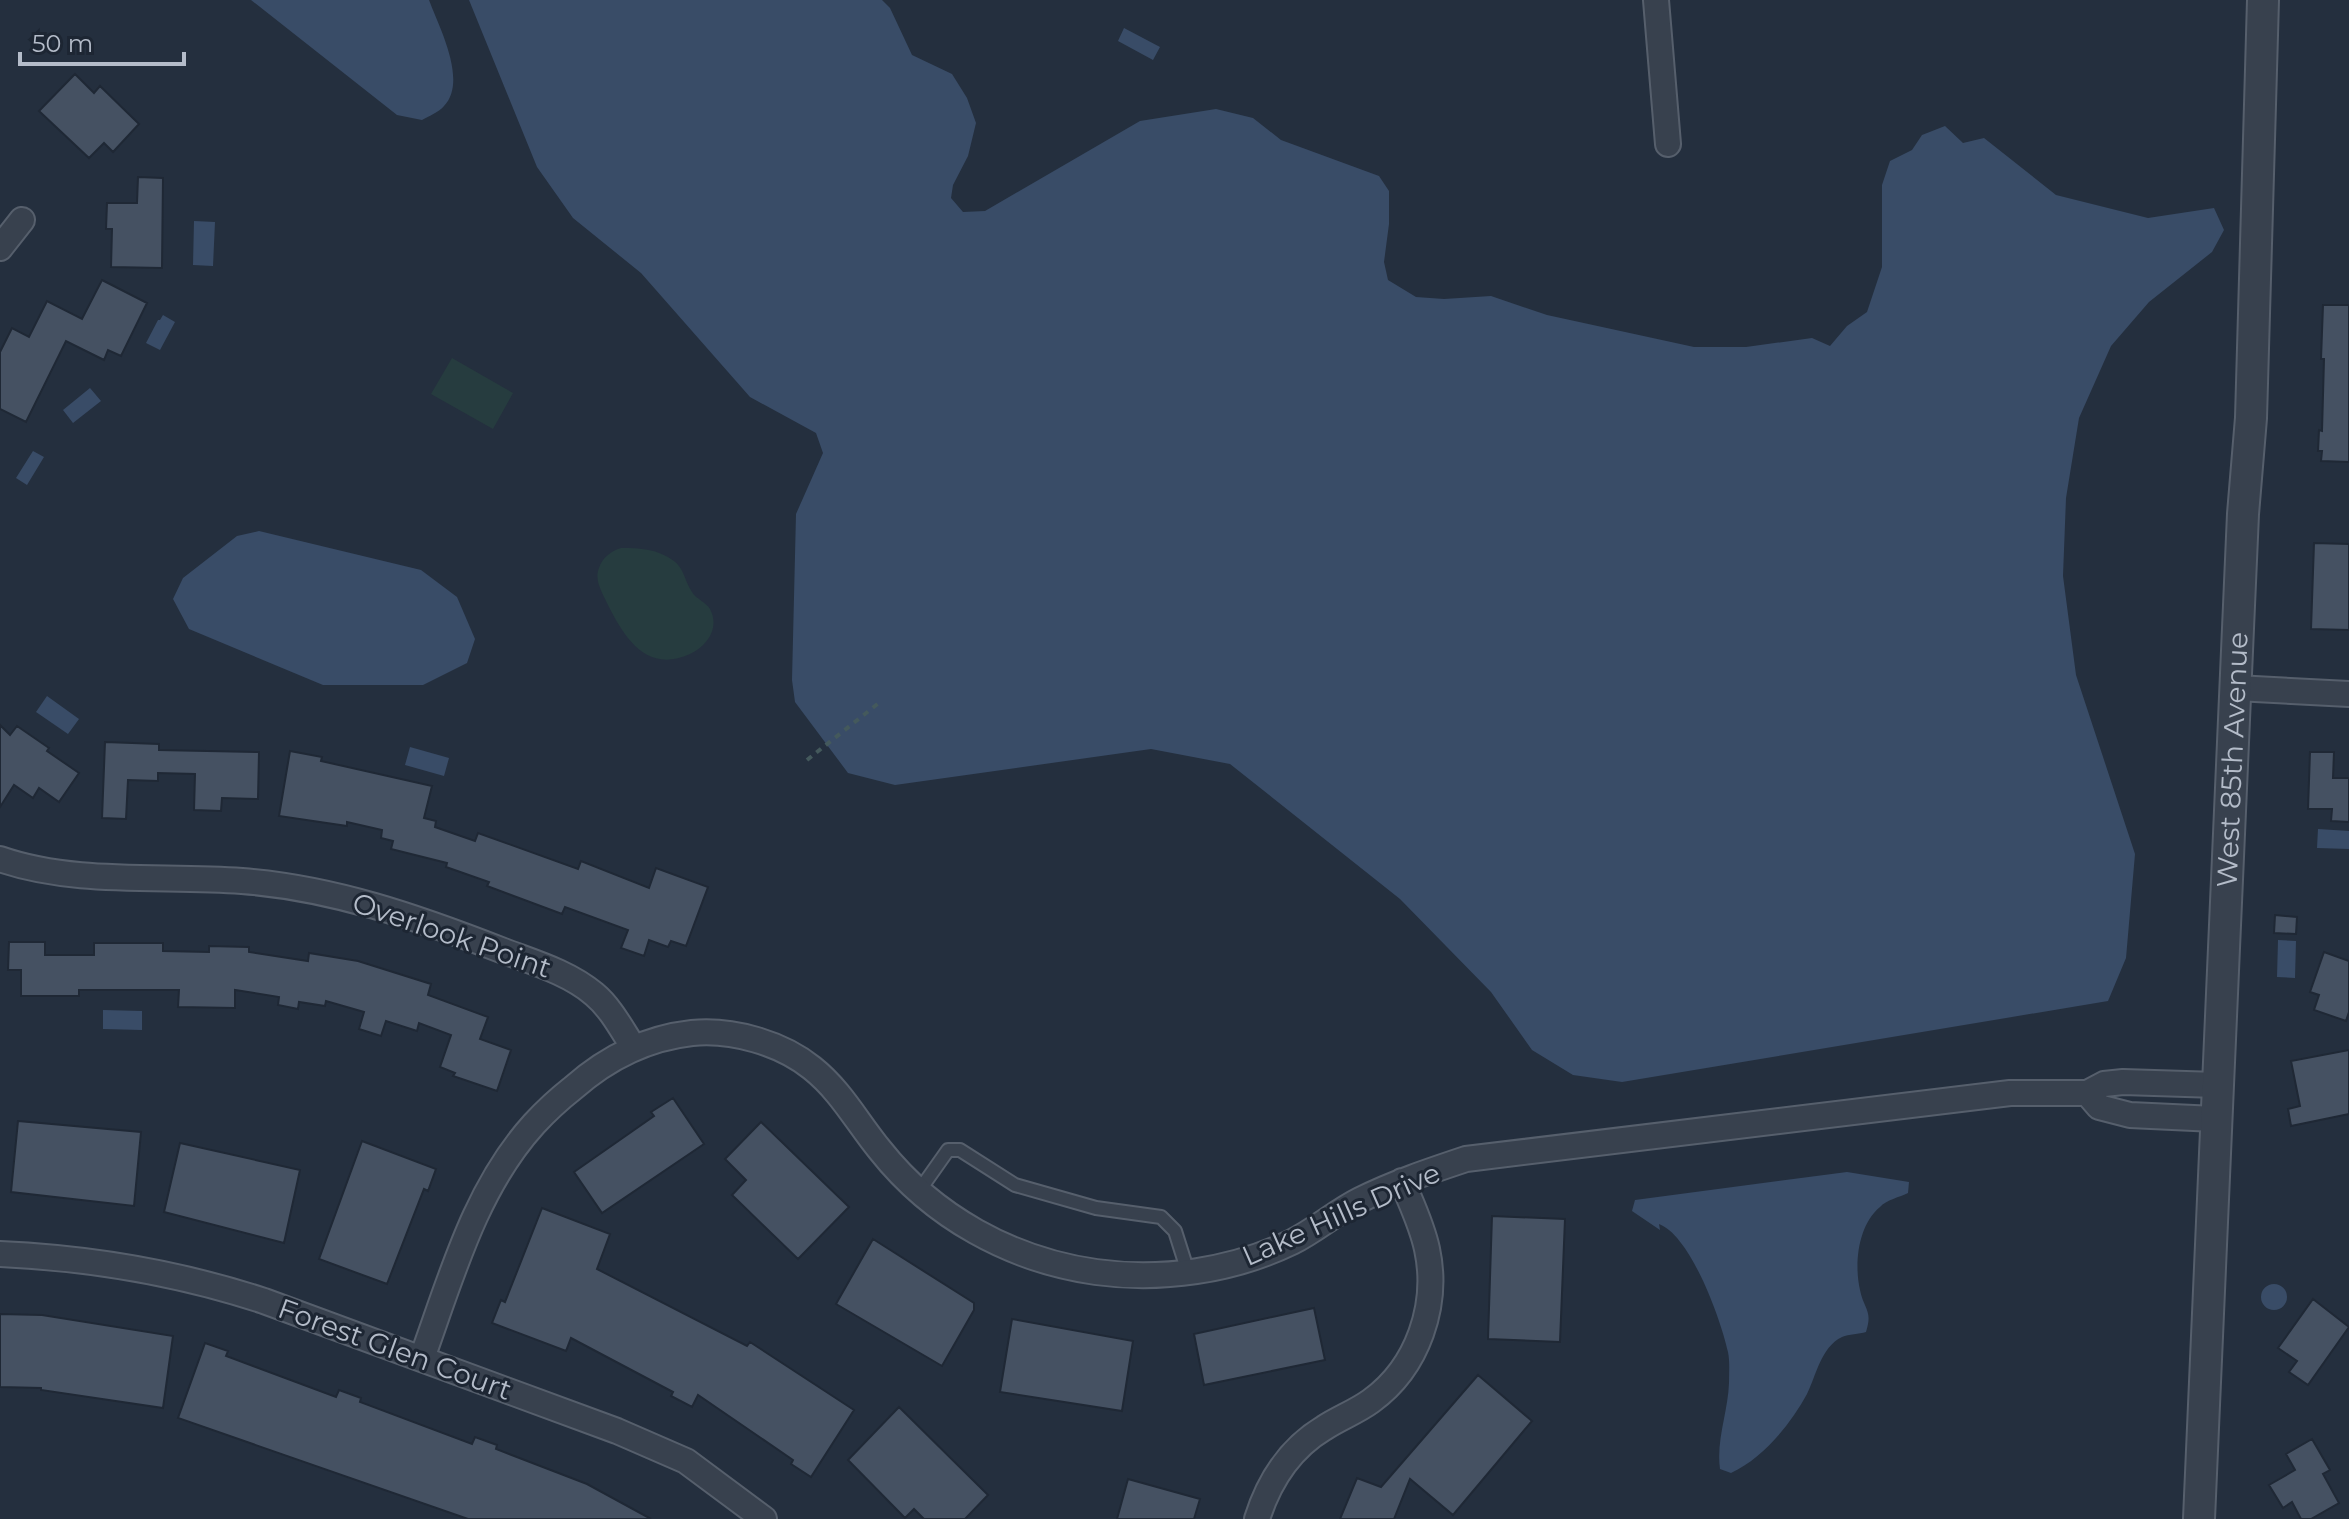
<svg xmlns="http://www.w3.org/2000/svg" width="2349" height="1519" font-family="Montserrat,sans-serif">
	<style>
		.green { fill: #263c3f }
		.water { fill: #394c67 }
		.building { fill: #455162; stroke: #1f2835; stroke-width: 2 }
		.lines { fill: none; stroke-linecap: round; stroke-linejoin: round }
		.service-casing { stroke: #565f6c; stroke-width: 16 }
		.minor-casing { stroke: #565f6c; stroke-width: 28 }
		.tertiary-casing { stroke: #565f6c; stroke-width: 34 }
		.path { stroke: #44595c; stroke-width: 4; stroke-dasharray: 6 6; stroke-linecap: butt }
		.service { stroke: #38414e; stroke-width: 12 }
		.minor { stroke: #38414e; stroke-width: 24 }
		.tertiary { stroke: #38414e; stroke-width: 30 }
		.labels { text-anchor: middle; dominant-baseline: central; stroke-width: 6; stroke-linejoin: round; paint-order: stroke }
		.street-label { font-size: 28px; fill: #b4bcc9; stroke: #1d2633 }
	</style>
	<rect width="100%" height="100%" fill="#242f3e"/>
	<path class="green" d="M452 358 513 393 493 429 431 394Z
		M621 548C640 548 658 549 674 561 684 568 685 582 692 592 696 599 706 602 710 609 720 628 707 646 690 654 646 674 624 637 607 603 602 592 594 580 599 568 602 558 611 551 621 548Z"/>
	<path class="water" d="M251 0H429C439 27 468 81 444 106 439 112 429 116 422 120L397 115Z
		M469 0H882L890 8 912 55 952 74 967 98 976 123 968 156 953 185 951 198 963 212 985 211 1140 121 1216 109 1253 118 1281 140 1379 176 1389 191V224L1384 262 1388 280 1416 297 1444 299 1491 296 1547 315 1694 347H1746L1812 338 1830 346 1847 326 1867 312 1882 267V185L1890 161 1912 150 1922 135 1945 126 1963 143 1984 138 2056 195 2148 218 2214 208 2224 230 2212 252 2149 302 2111 346 2079 418 2066 498 2063 576 2076 675 2135 854 2126 958 2108 1001 1622 1082 1573 1075 1532 1050 1491 992 1400 899 1230 764 1151 749 895 785 848 773 795 702 792 680 796 514 823 453 816 433 750 397 641 273 573 218 537 167Z
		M1124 28 1160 47 1153 60 1118 41Z
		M194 221 215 222 213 266 193 265Z
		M163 315 175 322 160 350 146 343 158 320H160Z
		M90 388 101 401 73 423 63 410Z
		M33 451 44 457 27 485 16 478Z
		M259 531 421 570 457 597 475 639 467 663 423 685H323L189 629 173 599 183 578 237 536Z
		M47 696 79 719 68 734 36 712Z
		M410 747 449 758 444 776 405 765Z
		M2318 829 2349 831V849L2317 848Z
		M2278 940 2296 941 2295 978 2277 977Z
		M103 1010 142 1011V1030L103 1029Z
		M1847 1172 1909 1182 1908 1193C1900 1197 1886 1200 1880 1207 1858 1225 1854 1264 1860 1290 1864 1310 1873 1310 1866 1332 1859 1334 1849 1334 1842 1337 1821 1347 1816 1376 1807 1394 1790 1425 1763 1458 1731 1473L1720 1469C1716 1440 1728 1412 1729 1383 1729 1373 1730 1362 1728 1352 1721 1320 1691 1236 1659 1224L1660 1230 1632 1211 1635 1200Z
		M2261 1297a13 13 0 1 1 26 0a13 13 0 1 1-26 0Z"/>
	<path class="building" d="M75 74 94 93 100 86 139 124 113 152 104 143 89 158 39 111Z
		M138 177 163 178 162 268 111 267 112 229H106L107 203H137Z
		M102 280 147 303 121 356 108 350 104 360 66 341 26 422 0 409V352L12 328 29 337 47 301 82 319Z
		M2323 305H2349V462L2321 461 2322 451H2318L2319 430 2322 431 2324 359H2321Z
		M2314 543 2349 544V630L2311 629Z
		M0 725 10 735 17 726 49 748 47 751 79 773 59 802 39 788 33 798 14 785 0 807Z
		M105 742 159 744V750L259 752 258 799 222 798 221 811 194 810 195 774 158 773V781L128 780 126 819 102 818Z
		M290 751 322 757 321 761 432 786 424 818 436 821 435 827 475 841 478 833 578 869 581 861 649 888 656 868 708 887 686 946 671 941 668 947 649 940 644 956 621 948 628 930 565 907 562 914 487 886 489 882 446 867 447 863 391 849 393 841 381 838 382 830 347 822V826L279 816Z
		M2310 752H2334L2333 778H2349V822L2331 821 2332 809H2308Z
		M2275 915 2297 917 2296 934 2274 933Z
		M9 942H45V955H94V943H163V951L209 952V946L249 947V952L308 961 309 953 358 961 431 984 428 995 488 1017 480 1039 511 1050 497 1091 453 1076 455 1073 440 1067 451 1035 419 1023 417 1031 386 1021 381 1036 359 1029 364 1012 326 1001 325 1006 299 1002 298 1009 278 1005 279 997 235 990V1008L178 1007 179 990H79V996H21V970H8Z
		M2324 952 2349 961V1012L2346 1021 2314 1010 2319 995 2310 992Z
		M2349 1050V1114L2291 1126 2288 1109 2300 1106 2291 1061Z
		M673 1098 704 1144 602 1213 574 1172 654 1116 651 1112Z
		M18 1121 141 1132 134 1206 11 1192Z
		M761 1122 849 1207 798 1259 732 1195 746 1180 725 1159Z
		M362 1141 436 1169 428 1191 424 1189 387 1284 319 1259Z
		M180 1143 300 1170 284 1243 164 1212Z
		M542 1208 610 1234 597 1269 747 1346 750 1342 854 1410 811 1477 791 1464 793 1460 698 1395 692 1407 671 1396 673 1392 571 1338 566 1351 492 1323 501 1300 505 1302Z
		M1492 1216 1565 1219 1560 1342 1488 1339Z
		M873 1239 974 1303V1310L942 1366 836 1304Z
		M2313 1299 2349 1327 2308 1385 2289 1372 2297 1361 2278 1348Z
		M1314 1308 1325 1360 1204 1385 1194 1334Z
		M0 1314 42 1315 173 1336 163 1408 41 1390V1388L0 1387Z
		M1012 1319 1133 1341 1122 1411 1000 1392Z
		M205 1343 228 1351 226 1356 336 1397 339 1390 361 1398 360 1402 472 1444 475 1437 497 1445 496 1449 587 1484 651 1519H468L178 1418Z
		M1478 1375 1532 1421 1453 1515 1410 1479 1394 1519H1340L1357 1478 1381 1487Z
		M899 1407 988 1495 965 1519H924L914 1509 905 1518 848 1460Z
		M2312 1439 2330 1470 2323 1474 2339 1503 2311 1519H2301L2292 1502 2283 1508 2269 1485 2295 1470 2286 1454Z
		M1128 1479 1200 1499 1194 1519H1117Z"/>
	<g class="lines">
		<g class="service-casing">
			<path id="service" d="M919 1191 948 1150H960L1015 1185 1096 1208 1161 1217 1175 1231 1188 1272"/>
		</g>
		<g class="minor-casing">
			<path id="minor" d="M1656 0 1668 144
				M0 248 22 220
				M2236 688 2349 694
				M0 859C74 885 163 875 242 881 333 888 416 917 501 950 532 962 568 972 594 994 611 1008 622 1030 634 1048
				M2087 1093 2099 1107 2130 1115 2215 1119
				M0 1254C89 1258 179 1273 264 1301L617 1431 686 1461 764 1519
				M422 1358C451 1278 475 1189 534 1124 546 1111 559 1099 573 1088 607 1058 647 1038 692 1033 732 1029 781 1043 812 1068 841 1091 857 1122 880 1150 933 1217 1011 1260 1096 1272 1161 1281 1232 1271 1292 1242 1316 1230 1336 1212 1360 1200 1394 1183 1430 1171 1466 1159L2010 1093H2087L2104 1084 2123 1082 2217 1085
				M1257 1519C1269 1481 1289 1449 1324 1428 1339 1418 1356 1412 1371 1401 1418 1367 1439 1305 1427 1249 1422 1225 1411 1203 1402 1181"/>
		</g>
		<g class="tertiary-casing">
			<g id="tertiary">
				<path id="s1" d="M2199 1519 2243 514 2251 418 2263 0"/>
			</g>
		</g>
		<path class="path" d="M807 760 880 702"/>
		<use href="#service" class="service"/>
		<use href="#minor" class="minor"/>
		<use href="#tertiary" class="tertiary"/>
	</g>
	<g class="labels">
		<g class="street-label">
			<text stroke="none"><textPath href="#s1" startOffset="760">West 85th Avenue</textPath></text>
			<text transform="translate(452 935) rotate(19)">Overlook Point</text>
			<text transform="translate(1341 1214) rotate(-24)">Lake Hills Drive</text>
			<text transform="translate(395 1349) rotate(20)">Forest Glen Court</text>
		</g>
	</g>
	<path d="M20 52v12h164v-12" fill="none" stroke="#b4bcc9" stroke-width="4"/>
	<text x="32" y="52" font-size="24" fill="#b4bcc9" stroke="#1d2633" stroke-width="6" paint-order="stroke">50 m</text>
</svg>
